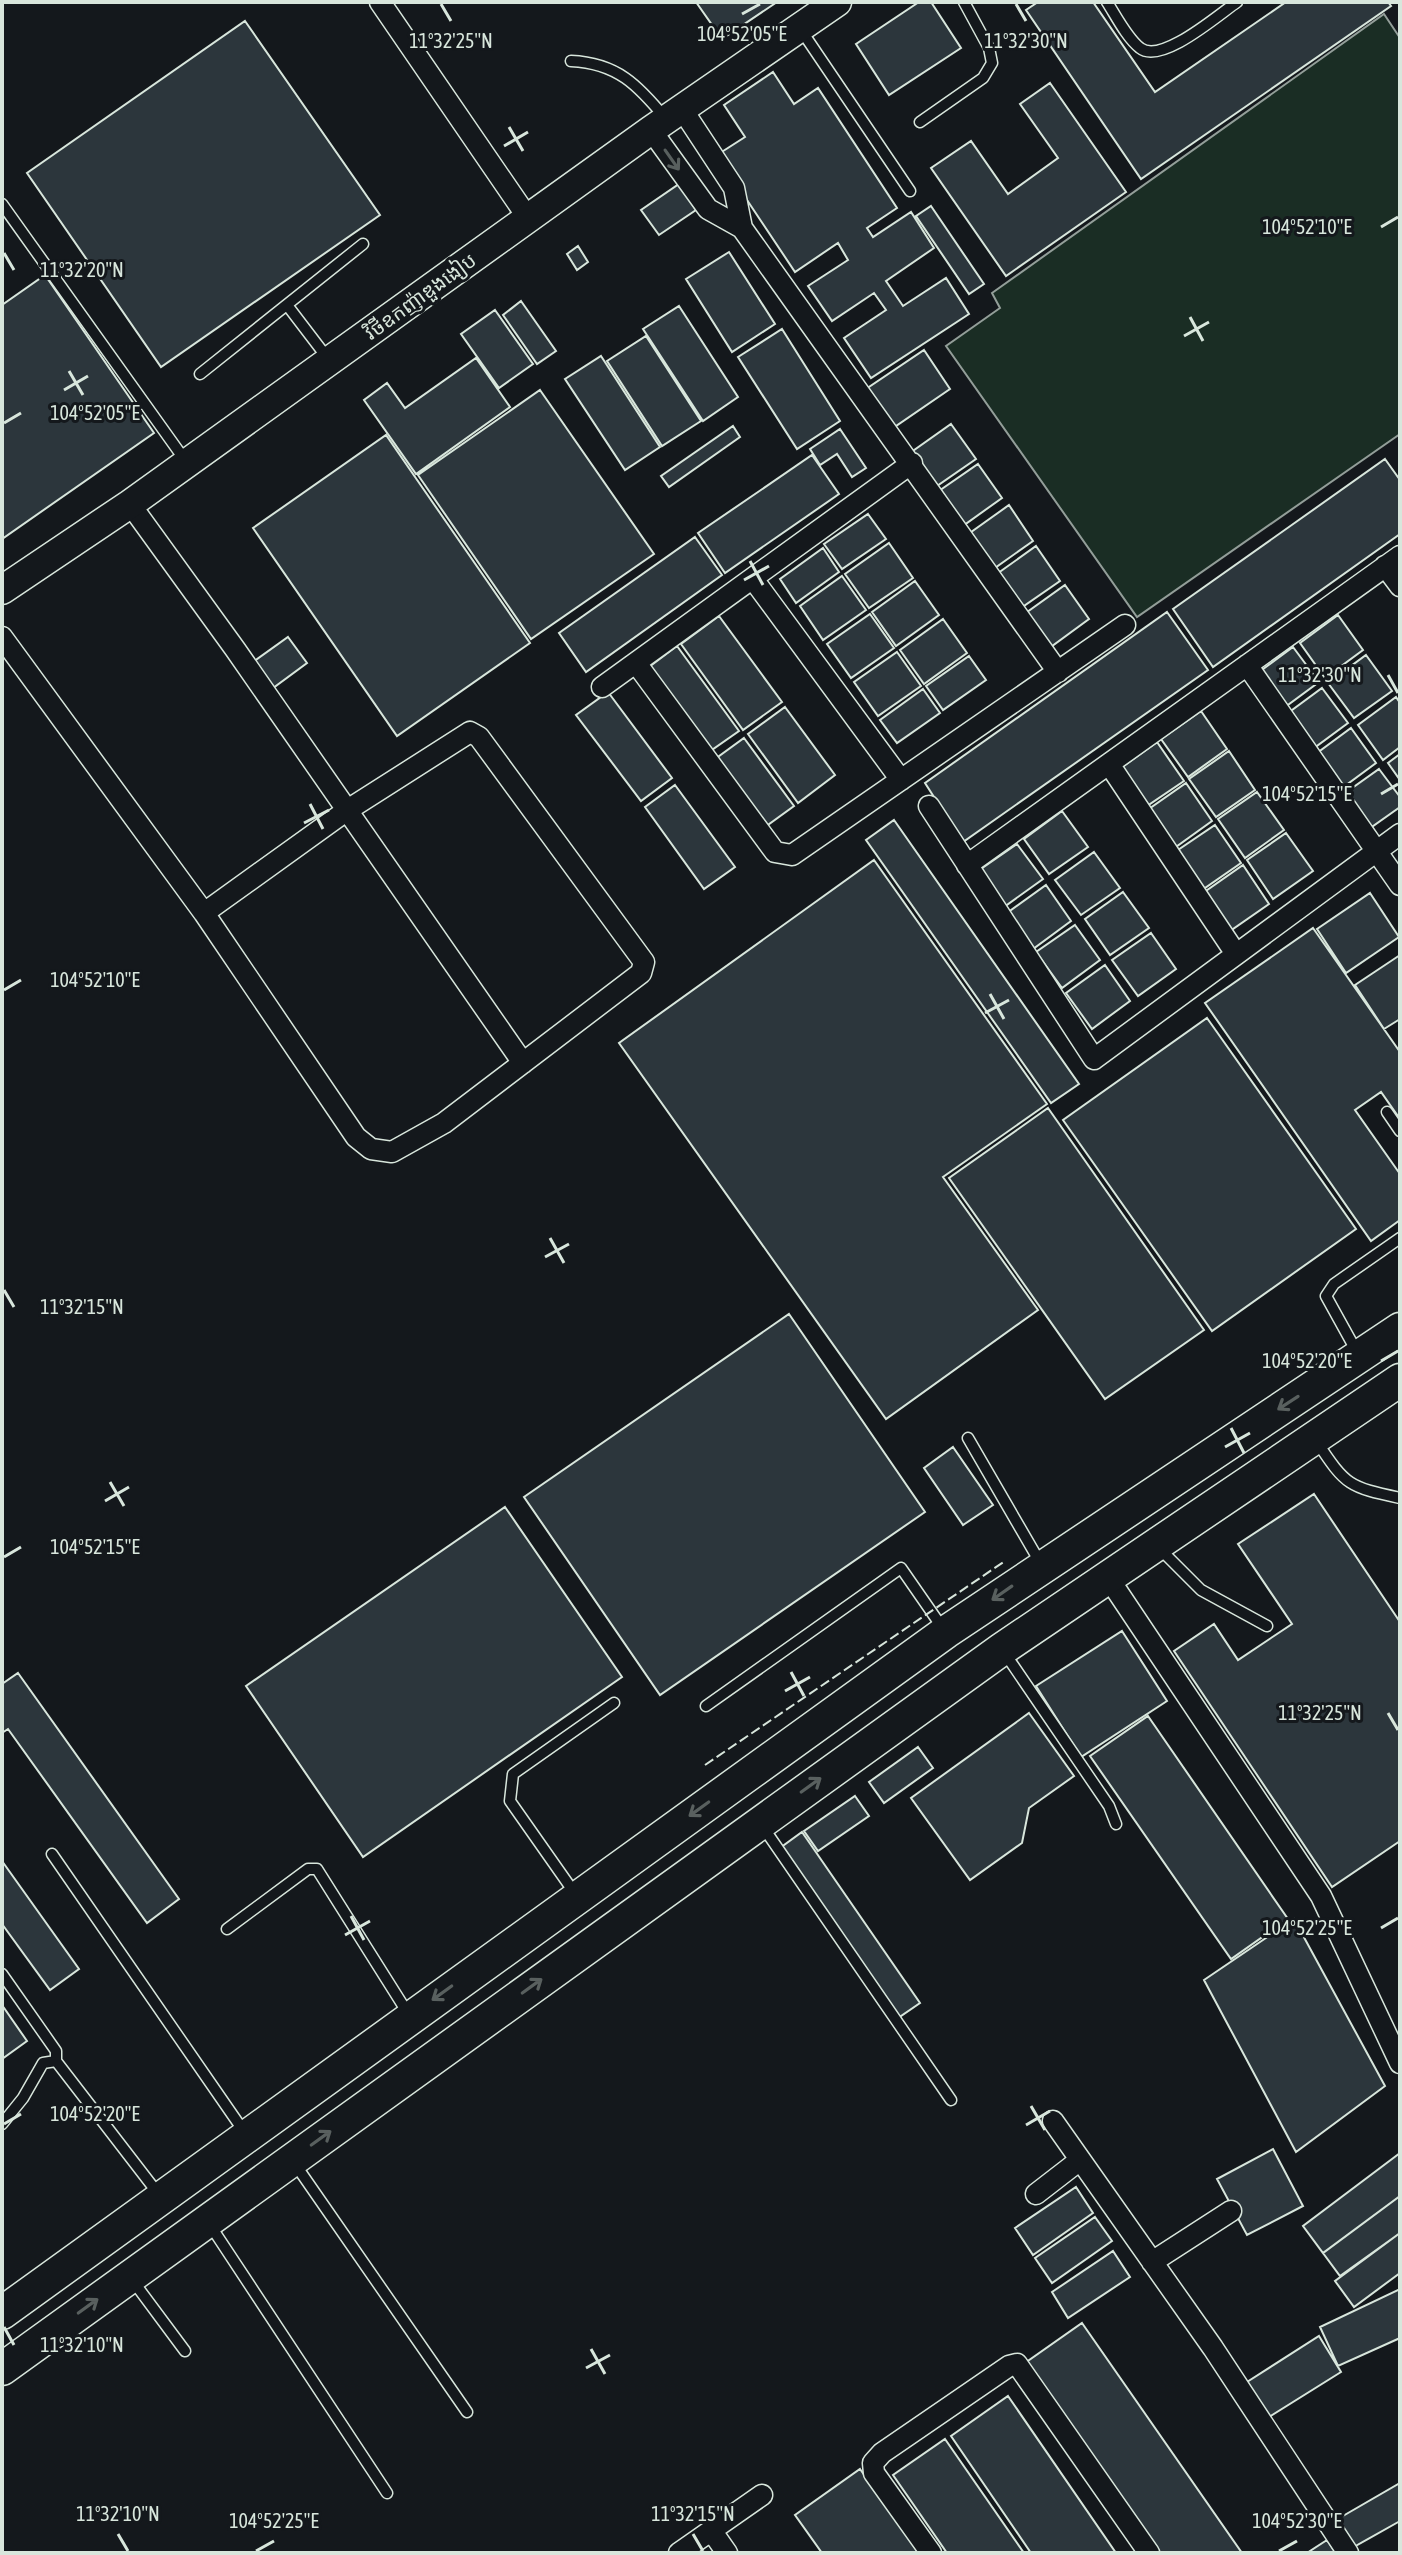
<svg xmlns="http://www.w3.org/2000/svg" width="1402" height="2555" font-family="'Asap Condensed','Noto Sans Khmer',sans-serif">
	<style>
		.green { fill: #1a2d24; stroke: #939e99; stroke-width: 2 }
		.building { fill: #2c363c; stroke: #d8e6dc; stroke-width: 2 }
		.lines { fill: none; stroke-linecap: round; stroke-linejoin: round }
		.lane-casing { stroke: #d8e6dc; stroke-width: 13 }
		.street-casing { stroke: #d8e6dc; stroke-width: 23 }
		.secondary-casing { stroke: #d8e6dc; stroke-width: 31 }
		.primary-casing { stroke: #d8e6dc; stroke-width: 35 }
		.lane { stroke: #14181c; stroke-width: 10 }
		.street { stroke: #14181c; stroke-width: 20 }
		.secondary { stroke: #14181c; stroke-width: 28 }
		.primary { stroke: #14181c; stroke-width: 32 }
		.fence { stroke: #d8e6dc; stroke-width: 2; stroke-dasharray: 10 4; stroke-linecap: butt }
		.oneway { stroke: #59605f }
		.ticks { fill: none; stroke: #d8e6dc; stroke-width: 3 }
		.labels { text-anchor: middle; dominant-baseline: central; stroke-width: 6; stroke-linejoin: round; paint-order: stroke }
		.street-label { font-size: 20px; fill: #d8e6dc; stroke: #14181c }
		.ticks-label { font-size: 20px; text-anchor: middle; fill: #d8e6dc; stroke: #14181c; stroke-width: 6; stroke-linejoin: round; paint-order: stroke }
	</style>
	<rect width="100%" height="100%" fill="#14181c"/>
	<path class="green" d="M1384 14 1400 38V434L1137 617 946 346 1000 308 992 293Z"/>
	<path class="building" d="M696 2H777L722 39Z
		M919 2H931L961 48 889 95 856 44Z
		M1038 2H1093L1155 92 1286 2H1388L1391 6 1141 179 1026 10Z
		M245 21 380 215 161 367 27 173Z
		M773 72 794 104 818 88 897 208 867 228 873 237 911 212 934 248 886 281 903 306 946 278 969 314 871 378 844 338 886 310 874 293 832 321 808 286 848 260 838 243 795 272 717 155 745 137 724 105Z
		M1050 83 1126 192 1006 276 931 168 971 141 1008 194 1058 158 1020 104Z
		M679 184 696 210 659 235 641 210Z
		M931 206 984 284 969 294 916 216Z
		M578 246 588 262 577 270 567 254Z
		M729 252 775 324 732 352 686 279Z
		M45 275 154 433 2 539V305Z
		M521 301 556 351 537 364 503 315Z
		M679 306 738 397 703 421 643 329Z
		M495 310 533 364 499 388 461 334Z
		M782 329 840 421 797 449 738 357Z
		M646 336 701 421 662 446 607 361Z
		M924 350 950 389 893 428 866 389Z
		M601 356 660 447 625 470 565 379Z
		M476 358 510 407 416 474 364 400 387 383 405 408Z
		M540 390 654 554 531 639 418 475Z
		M951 424 976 459 934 488 910 453Z
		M733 426 740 437 669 487 661 476Z
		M840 429 866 468 852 477 837 454 820 465 810 449Z
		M386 435 530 643 397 736 253 528Z
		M812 455 839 494 725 573 698 533Z
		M1385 459 1400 480V534L1213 667 1173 609Z
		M978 464 1002 498 960 528 936 493Z
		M1009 505 1033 541 992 570 967 535Z
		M868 514 886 539 842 569 824 544Z
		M695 537 722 575 586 672 559 633Z
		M889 543 913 578 869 608 845 574Z
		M1036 546 1060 581 1018 610 994 576Z
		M823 548 839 572 796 603 780 579Z
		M842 576 866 610 823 640 800 606Z
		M915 581 939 615 896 646 872 612Z
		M1065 585 1089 619 1048 649 1023 615Z
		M1167 612 1208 670 963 842 925 783Z
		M870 614 894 648 851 678 827 644Z
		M1338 615 1363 650 1325 678 1300 643Z
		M719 616 782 702 743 730 681 644Z
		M943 619 967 653 924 684 900 650Z
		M288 637 307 663 269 691 250 664Z
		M677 646 739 731 706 754 645 670Z
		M1293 647 1319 682 1281 710 1255 675Z
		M897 652 921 686 878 716 854 682Z
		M1366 655 1392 691 1354 718 1328 683Z
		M969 656 986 680 943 710 926 686Z
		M1322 688 1348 723 1310 751 1284 716Z
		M923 689 940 713 897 743 880 720Z
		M608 692 672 778 641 801 576 715Z
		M1396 697 1400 703V747L1383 760 1358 725Z
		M785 707 835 775 798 803 748 734Z
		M1201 711 1227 749 1188 777 1161 739Z
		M1351 728 1376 763 1338 791 1313 756Z
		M744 738 794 806 761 830 711 762Z
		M1157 742 1184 781 1144 808 1118 770Z
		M1229 751 1255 790 1216 817 1189 779Z
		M1400 754V780L1388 763Z
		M1379 769 1400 797V807L1366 831 1341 796Z
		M1186 783 1212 821 1173 849 1146 811Z
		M675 785 735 867 704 889 645 807Z
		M1257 792 1284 830 1245 858 1218 819Z
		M1062 811 1088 847 1049 874 1024 839Z
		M894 820 1079 1084 1051 1103 866 840Z
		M1215 825 1241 863 1202 890 1175 852Z
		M1286 833 1313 871 1273 899 1247 860Z
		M1017 844 1043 879 1004 907 978 871Z
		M1094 852 1120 888 1081 915 1055 880Z
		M874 860 1047 1104 943 1177 1038 1310 886 1419 619 1043Z
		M1243 865 1269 904 1230 931 1203 893Z
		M1046 885 1071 921 1033 949 1007 913Z
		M1123 892 1149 928 1110 955 1085 919Z
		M1370 893 1399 937 1346 973 1317 929Z
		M1075 925 1100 960 1062 988 1036 952Z
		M1313 928 1400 1052V1119L1381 1092 1355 1110 1400 1174V1220L1371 1241 1205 1003Z
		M1151 933 1176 969 1138 996 1112 960Z
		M1400 955V1019L1384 1029 1355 985Z
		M1105 965 1130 1001 1092 1029 1066 993Z
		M1207 1018 1356 1229 1212 1331 1063 1120Z
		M1048 1108 1204 1330 1105 1399 949 1178Z
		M789 1314 925 1512 660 1695 524 1497Z
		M953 1447 993 1505 963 1525 924 1468Z
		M1314 1494 1400 1622V1841L1332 1887 1174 1651 1214 1624 1238 1660 1292 1624 1238 1544Z
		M505 1507 622 1677 363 1857 246 1686Z
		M1122 1631 1167 1701 1081 1757 1036 1686Z
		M18 1673 179 1899 147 1923 8 1729 2 1733V1684Z
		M1029 1713 1074 1776 1029 1808 1022 1843 970 1880 911 1798Z
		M1148 1716 1288 1919 1231 1959 1090 1756Z
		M918 1747 933 1768 884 1803 869 1782Z
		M855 1796 869 1816 818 1851 804 1831Z
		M802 1832 920 2003 898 2018 780 1848Z
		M2 1861 79 1969 50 1990 2 1924Z
		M1294 1919 1385 2086 1296 2152 1204 1980Z
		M2 2005 27 2041 2 2059Z
		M1273 2149 1303 2206 1247 2235 1217 2179Z
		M1400 2153V2196L1323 2253 1303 2226Z
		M1076 2187 1093 2213 1033 2255 1015 2228Z
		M1400 2196V2233L1340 2276 1323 2253Z
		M1095 2217 1112 2241 1052 2283 1035 2258Z
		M1400 2233V2273L1354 2307 1335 2281Z
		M1113 2251 1130 2277 1068 2318 1052 2292Z
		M1400 2289V2338L1338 2366 1320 2327Z
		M1082 2323 1242 2553H1158L1025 2363Z
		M1319 2336 1341 2372 1269 2417 1247 2382Z
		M1008 2396 1116 2553H1031L951 2436Z
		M945 2439 1024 2553H947L893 2475Z
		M860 2469 919 2553H822L795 2515Z
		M1400 2483V2521L1352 2548 1336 2520Z
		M1327 2540 1336 2553H1307Z"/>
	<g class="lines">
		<g class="lane-casing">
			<path id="lane" d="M1107 2C1116 16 1127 38 1140 48 1161 65 1218 15 1237 2
				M801 30 910 191
				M571 61C617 63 638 85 666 119
				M920 122 983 78 992 63 989 48 964 2
				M2 204 187 463
				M287 305 329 360
				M200 374 363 244
				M1387 1112 1400 1131
				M1357 1352 1326 1296 1334 1284 1400 1238
				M968 1438 1041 1564
				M1317 1442C1346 1486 1349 1487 1400 1498
				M1159 1548 1201 1590 1267 1626
				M1004 1652 1109 1806 1116 1824
				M706 1706 901 1568 944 1630
				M763 1827 951 2100
				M52 1854 245 2133
				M576 1895 510 1801 513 1774 614 1703
				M227 1929 308 1869H317L409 2015
				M2 1974 56 2051V2061L43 2063 23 2098 2 2124
				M56 2061 160 2196
				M295 2164 467 2412
				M210 2225 387 2493
				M133 2281 185 2351"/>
		</g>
		<g class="street-casing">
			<path id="street" d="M380 2 528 218
				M682 109 734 188 742 228
				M651 130 708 209 742 228 1058 672
				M130 504 235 649 523 1063
				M1385 566 1400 586
				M753 579 901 780
				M2 637 204 913 356 1137 371 1149 392 1152 444 1123 641 973 644 962 479 737 470 732 346 811 204 913
				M636 663 775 852 792 855 1125 625
				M1247 665 1400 885
				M602 687 912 463
				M1109 764 1236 954
				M929 806 1094 1059 1400 834
				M967 865 1400 556
				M1107 1576 1321 1896 1400 2063
				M1053 2121 1213 2348 1348 2553
				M1036 2194 1080 2160
				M1152 2262 1231 2211
				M711 2530 727 2553
				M679 2553 762 2495
				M931 2553 874 2473 873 2463 882 2453 1009 2366 1017 2364 1149 2553"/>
		</g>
		<g class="secondary-casing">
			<path id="secondary" d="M2 590 130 504 651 130 837 2"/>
		</g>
		<g class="primary-casing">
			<path id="primary" d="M2 2313 946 1632 1400 1329
				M2 2369 1002 1649 1400 1380"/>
		</g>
		<use href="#lane" class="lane"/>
		<use href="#street" class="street"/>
		<use href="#secondary" class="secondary"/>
		<use href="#primary" class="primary"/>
		<path class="fence" d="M705 1765 1005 1561"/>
	</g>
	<defs><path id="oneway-shaft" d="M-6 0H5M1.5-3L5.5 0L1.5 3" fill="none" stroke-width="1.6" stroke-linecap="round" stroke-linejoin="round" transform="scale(2)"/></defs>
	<g class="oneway">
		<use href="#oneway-shaft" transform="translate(672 160) rotate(55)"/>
		<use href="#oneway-shaft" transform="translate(1288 1403) rotate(147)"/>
		<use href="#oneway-shaft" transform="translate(1002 1593) rotate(145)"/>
		<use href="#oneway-shaft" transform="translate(811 1785) rotate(-36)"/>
		<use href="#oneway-shaft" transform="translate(699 1809) rotate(144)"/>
		<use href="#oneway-shaft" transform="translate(532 1986) rotate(-36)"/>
		<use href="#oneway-shaft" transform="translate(442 1993) rotate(144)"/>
		<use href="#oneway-shaft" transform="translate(321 2138) rotate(-36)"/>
		<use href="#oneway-shaft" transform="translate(88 2306) rotate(-36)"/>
	</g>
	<path class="ticks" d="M441 4 451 21M1016 4 1026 21M742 14 760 4M509 127 523 151M504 146 528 132M1381 227 1398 217M4 253 14 270M1190 317 1203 341M1184 336 1209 322M69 371 83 395M64 390 88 376M4 423 21 413M750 561 763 585M744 580 769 566M1388 675 1398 693M1381 794 1398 784M310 804 323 829M304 823 329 810M4 990 21 980M990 994 1004 1019M985 1013 1009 1000M550 1238 564 1263M545 1257 569 1244M4 1290 14 1307M1381 1361 1398 1351M1231 1428 1244 1453M1225 1447 1250 1433M110 1482 124 1506M105 1501 129 1487M4 1557 21 1547M791 1672 804 1696M785 1691 810 1677M1388 1713 1398 1730M351 1916 364 1940M1381 1928 1398 1918M345 1935 370 1921M1031 2106 1045 2130M4 2124 21 2114M1026 2125 1050 2111M4 2327 14 2345M591 2349 605 2374M586 2368 610 2355M118 2534 128 2551M693 2534 703 2551M256 2551 274 2541M1279 2551 1297 2541"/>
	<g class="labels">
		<g class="street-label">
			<text transform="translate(420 296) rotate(-36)">វិថីឧកញ៉ាឌួងងៀប</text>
		</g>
	</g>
	<g class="ticks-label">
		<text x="742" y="41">104°52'05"E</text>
		<text x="451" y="48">11°32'25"N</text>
		<text x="1026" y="48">11°32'30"N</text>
		<text x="1307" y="234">104°52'10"E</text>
		<text x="82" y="277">11°32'20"N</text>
		<text x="95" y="420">104°52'05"E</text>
		<text x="1320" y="682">11°32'30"N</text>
		<text x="1307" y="801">104°52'15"E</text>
		<text x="95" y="987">104°52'10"E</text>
		<text x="82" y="1314">11°32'15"N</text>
		<text x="1307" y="1368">104°52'20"E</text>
		<text x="95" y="1554">104°52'15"E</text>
		<text x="1320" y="1720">11°32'25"N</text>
		<text x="1307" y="1935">104°52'25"E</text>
		<text x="95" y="2121">104°52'20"E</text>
		<text x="82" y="2352">11°32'10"N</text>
		<text x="118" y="2521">11°32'10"N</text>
		<text x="693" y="2521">11°32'15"N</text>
		<text x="274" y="2528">104°52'25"E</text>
		<text x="1297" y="2528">104°52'30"E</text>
	</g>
	<rect width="1402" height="2555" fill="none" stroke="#d8e6dc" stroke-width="8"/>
</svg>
